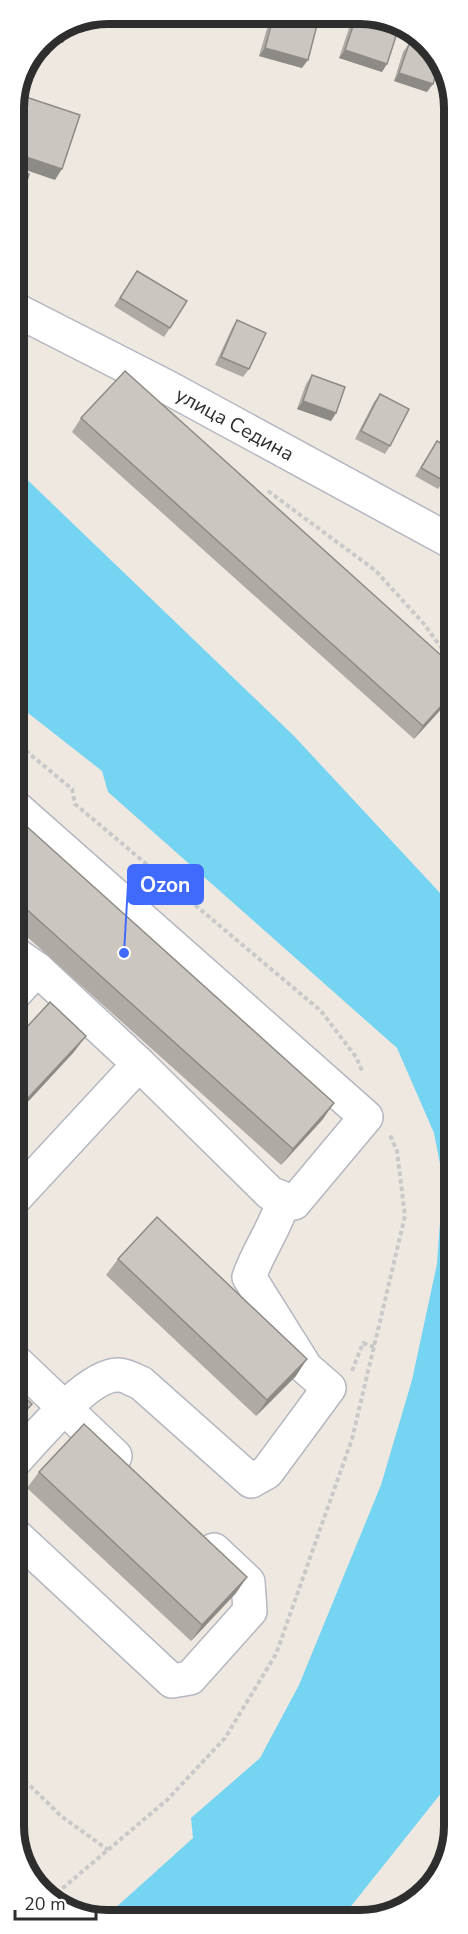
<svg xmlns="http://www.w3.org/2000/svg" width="468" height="1934" font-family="'Nunito Sans',sans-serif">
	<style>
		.water { fill: #74d4f1 }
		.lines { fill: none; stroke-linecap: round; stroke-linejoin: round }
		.minor-casing { stroke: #b4b7c1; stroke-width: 36 }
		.path { stroke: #c9c9c9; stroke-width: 4; stroke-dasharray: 4.5 3; stroke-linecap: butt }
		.minor { stroke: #fff; stroke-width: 33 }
		.wall { fill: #afaaa4 }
		.shaded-wall { fill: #8e8b86 }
		.building { fill: #cbc6bf; stroke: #8e8b86; stroke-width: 1.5 }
		.labels { text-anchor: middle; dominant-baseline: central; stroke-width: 6; stroke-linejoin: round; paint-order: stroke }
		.street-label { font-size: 20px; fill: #2e2e2e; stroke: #fff }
		.rim { fill: none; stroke: #2e2e2e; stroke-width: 8 }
		.leader { fill: none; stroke: #406afc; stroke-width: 2 }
		.callout-dot { fill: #406afc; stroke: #fff; stroke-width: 2 }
		.callout { fill: #406afc; stroke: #406afc; stroke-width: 2 }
		.callout-label { font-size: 21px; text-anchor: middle; font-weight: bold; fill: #fff }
	</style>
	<rect width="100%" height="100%" fill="#efe8e1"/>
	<path class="water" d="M14 467 294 736 454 908V1777L340 1920 103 1919 193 1838 191 1818 260 1758 299 1685 381 1485 412 1380 437 1264 443 1179 434 1133 397 1048 108 792 102 771 14 702Z"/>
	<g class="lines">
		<g class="minor-casing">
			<g id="minor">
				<path id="s1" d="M14 309 167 387 454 543"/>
				<path d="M14 806 366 1117 294 1203 270 1193 139 1064 37 969 14 953"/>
				<path d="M14 994 37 969"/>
				<path d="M14 1199 139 1064"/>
				<path d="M14 1360 115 1456"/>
				<path d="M14 1462C34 1440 89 1373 119 1375 126 1375 135 1381 141 1383L251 1481 267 1472 329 1388 306 1368 249 1277C259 1249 276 1227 284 1199"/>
				<path d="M14 1534 172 1681 190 1678 250 1611 248 1582 214 1550"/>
			</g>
		</g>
		<path class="path" d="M268 491 376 571 424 624 454 665
			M14 741 72 789 75 804 321 1011 356 1057 363 1073
			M14 766 26 751
			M352 1371 363 1343 374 1347
			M14 1770 61 1816 108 1850
			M51 1898 167 1800 225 1738 276 1654 352 1439 405 1216 397 1151 390 1135"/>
		<use href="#minor" class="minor"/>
	</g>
	<path class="wall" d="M272 15 298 16 302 68 259 56 270 18Z
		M355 20 382 72 339 58 349 28Z
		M409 44 427 92 394 81 403 52Z
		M137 271 170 328 164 337 114 306Z
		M237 320 249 369 243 377 215 365 232 328Z
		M312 375 336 413 331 421 297 409 306 384Z
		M380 394 390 446 385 454 355 439 374 402Z
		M81 418 454 695 414 739 72 432Z
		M437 441 444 481 438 489 415 476Z
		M14 815 323 1119 281 1165 14 925Z
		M118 1259 296 1376 256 1416 106 1275Z
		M39 1472 247 1577 236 1593 191 1641 27 1488Z"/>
	<path class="shaded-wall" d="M63 32 69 34 63 43 50 38Z
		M265 48 308 60 302 68 259 56Z
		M345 50 387 64 382 72 339 58Z
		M399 73 433 84 427 92 394 81Z
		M14 153 62 169 55 180 14 166Z
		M303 401 336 413 331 421 297 409Z
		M454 692V695L414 739 423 726Z
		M86 1036 74 1052 14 1117V1113Z
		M334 1103 323 1119 281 1165 293 1149Z
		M307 1359 296 1376 256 1416 267 1400Z
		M32 1404 20 1420 14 1426V1423Z
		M247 1577 236 1593 191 1641 202 1625Z"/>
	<path class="building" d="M274 15 298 16 318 21 308 60 265 48Z
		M355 20 397 33 387 64 345 50Z
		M71 29 69 34 63 32Z
		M409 44 434 52 439 64 433 84 399 73Z
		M17 94 80 115 62 169 14 153V102Z
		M14 170 29 174 15 223H14Z
		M137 271 187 301 170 328 120 298Z
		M237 320 266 333 249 369 221 357Z
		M125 371 454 667V692L423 726 81 418Z
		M312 375 345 387 336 413 303 401Z
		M380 394 409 409 390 446 361 431Z
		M437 441 454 450V464L444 481 421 468Z
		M14 815 334 1103 293 1149 14 898Z
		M50 1002 86 1036 14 1113V1041Z
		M157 1217 307 1359 267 1400 118 1259Z
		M14 1388 32 1404 14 1423Z
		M84 1424 247 1577 202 1625 39 1472Z"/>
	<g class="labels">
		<g class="street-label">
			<text stroke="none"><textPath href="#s1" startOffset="249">улица Седина</textPath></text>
		</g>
	</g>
	<path d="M0 0H468V1934H0ZM108 24H360A84 84 0 0 1 444 108V1826A84 84 0 0 1 360 1910H108A84 84 0 0 1 24 1826V108A84 84 0 0 1 108 24Z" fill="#fff" fill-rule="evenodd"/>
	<path class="rim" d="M108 24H360A84 84 0 0 1 444 108V1826A84 84 0 0 1 360 1910H108A84 84 0 0 1 24 1826V108A84 84 0 0 1 108 24Z"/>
	<path class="leader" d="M124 953L128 885"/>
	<circle class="callout-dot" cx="124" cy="953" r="6"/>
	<rect class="callout" x="128" y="865" width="75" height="39" rx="6"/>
	<g class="callout-label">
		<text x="165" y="892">Ozon</text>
	</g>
	<path d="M15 1910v9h81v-9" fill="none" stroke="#2e2e2e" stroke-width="3"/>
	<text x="24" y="1910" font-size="18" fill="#2e2e2e" stroke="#ffffff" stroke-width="4.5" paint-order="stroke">20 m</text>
</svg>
